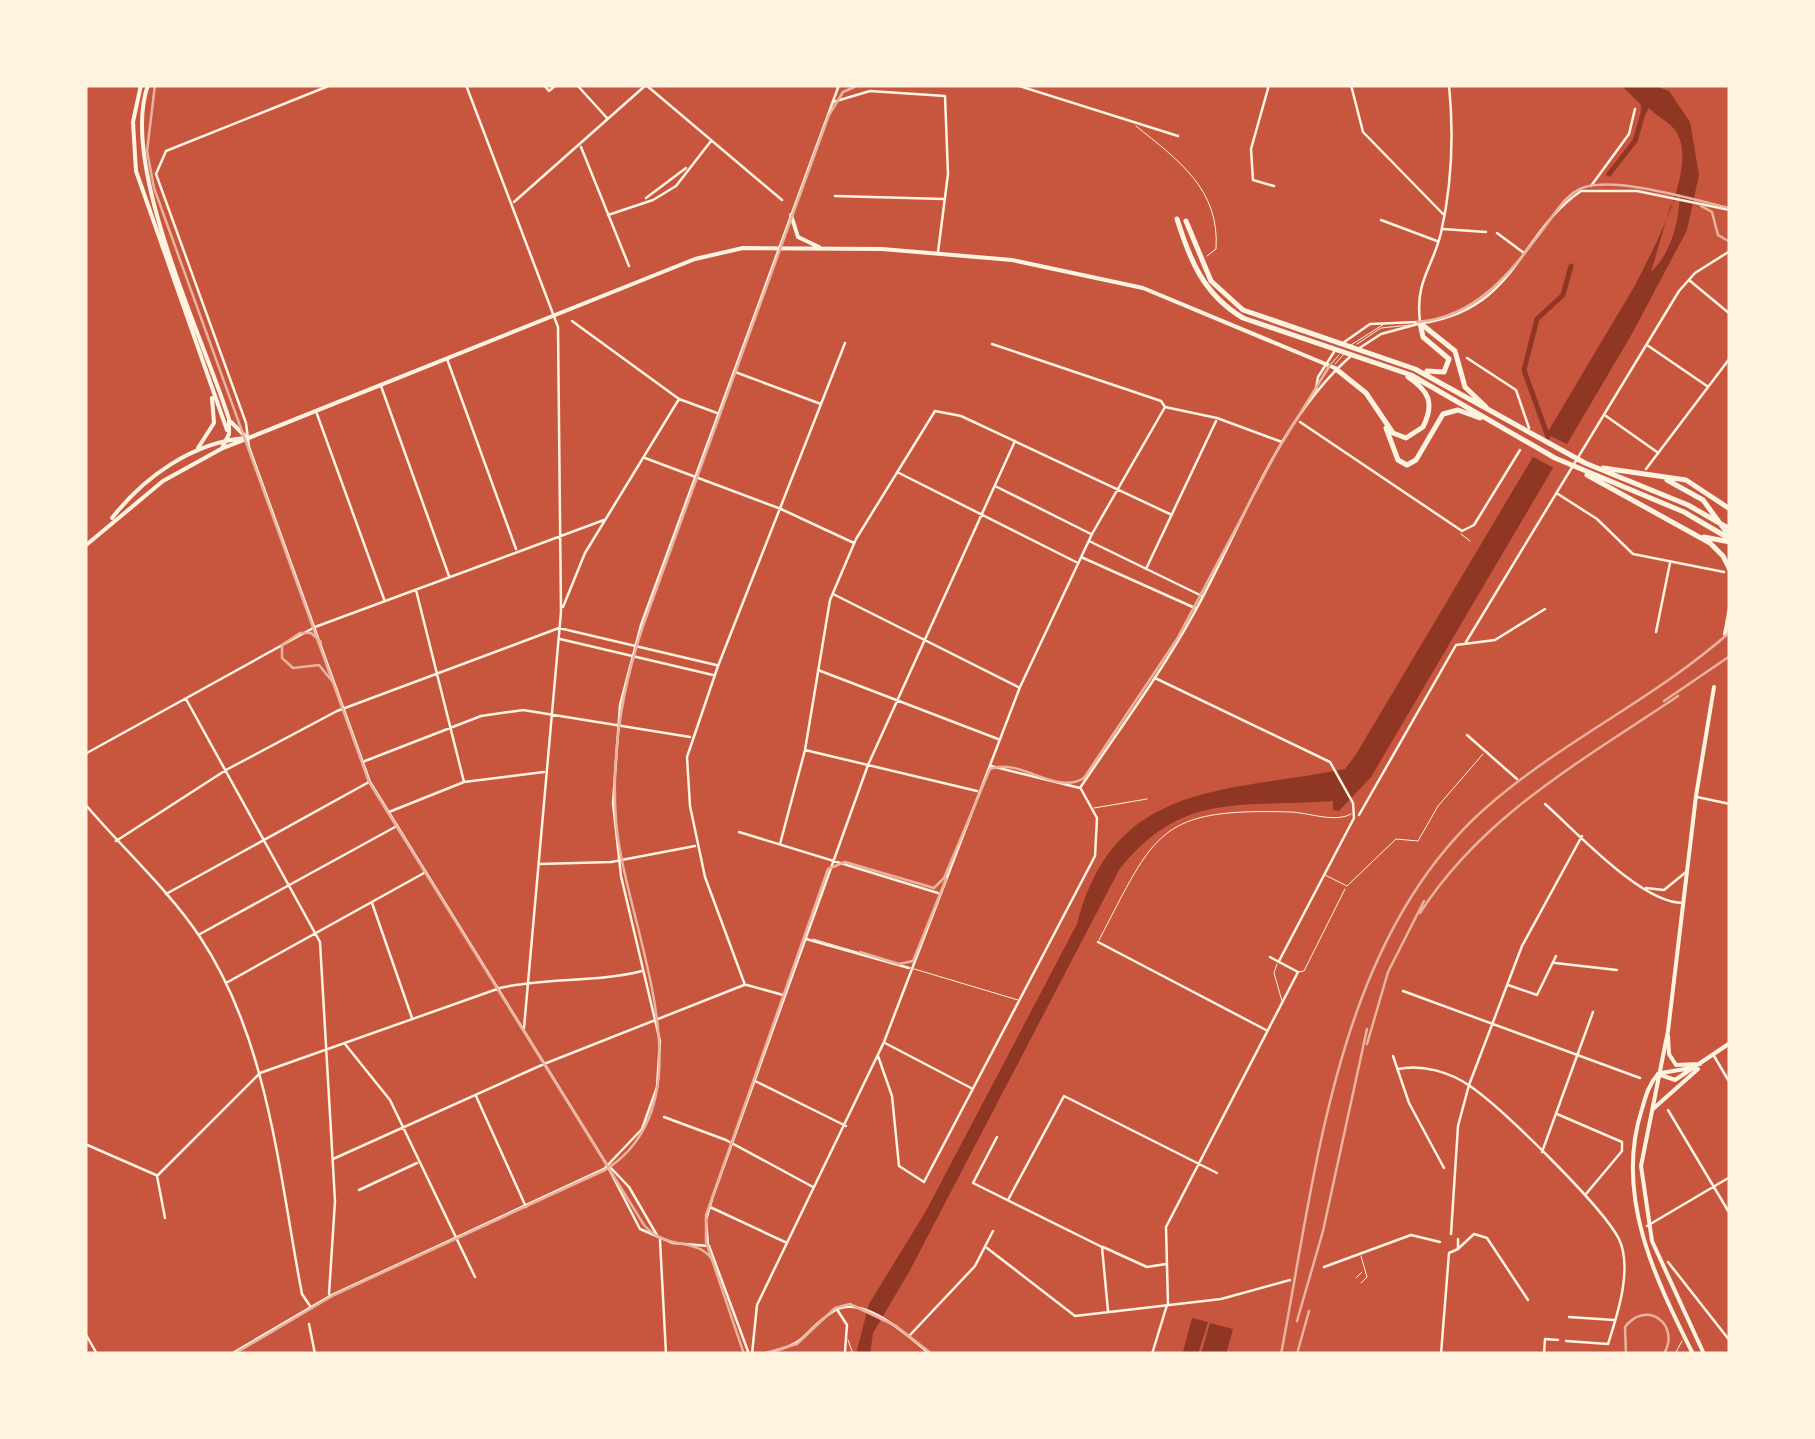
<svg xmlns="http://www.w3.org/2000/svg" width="1815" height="1439" font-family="Bitter,serif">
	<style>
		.water { fill: #8f3625; fill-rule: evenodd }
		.pier { fill: #c8553d }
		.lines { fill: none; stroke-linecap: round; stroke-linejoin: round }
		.canal { stroke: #8f3625; stroke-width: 5 }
		.service { stroke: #fff3e0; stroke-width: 1 }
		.minor { stroke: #fff3e0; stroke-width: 2.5 }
		.tertiary { stroke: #fff3e0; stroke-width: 2.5 }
		.secondary { stroke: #fff3e0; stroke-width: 4 }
		.primary { stroke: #fff3e0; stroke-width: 4 }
		.trunk { stroke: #fff3e0; stroke-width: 5 }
		.tram { stroke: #e9b49f; stroke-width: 2.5 }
		.rail { stroke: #e9b49f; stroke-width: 2.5 }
	</style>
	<rect width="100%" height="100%" fill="#c8553d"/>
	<path class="water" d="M1621 85H1653L1669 91 1690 122 1699 175 1687 230 1633 332 1371 777 1339 811 1333 810V801C1241 808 1182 790 1119 870L909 1272 873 1333 870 1354H856L869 1304 926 1211 1077 924C1114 780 1225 793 1345 769L1355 756 1634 287C1651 254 1698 169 1677 133 1671 122 1657 117 1649 108L1640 124 1641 105ZM1680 193C1679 221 1672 252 1651 272L1670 207Z
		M1192 1318 1208 1322 1198 1354 1183 1352Z
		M1210 1323 1233 1329 1226 1354H1201Z"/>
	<path class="pier" d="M1540 431 1571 446 1556 469 1527 454Z"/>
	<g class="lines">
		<path class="canal" d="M1609 174 1635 141 1642 117
			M1548 437 1524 370 1537 319 1563 295 1571 266"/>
		<path class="service" d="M1136 126C1178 160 1220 189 1216 249L1207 256
			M1357 344 1381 328 1410 325
			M1351 345 1384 324
			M1335 364 1344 354
			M1330 365 1339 355
			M1461 534 1470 541
			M1094 808 1147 799
			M1325 875 1347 886 1396 839 1418 841 1438 806 1483 754
			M813 939 864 954
			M1099 940C1156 831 1158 808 1291 812 1310 813 1335 823 1351 814
			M1277 964 1274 973 1282 1001
			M911 968 1018 1000
			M1298 972 1304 971 1345 889
			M1356 1278 1362 1272
			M1361 1283 1367 1277 1361 1256
			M848 1340 853 1354
			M1675 1354 1682 1341"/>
		<path class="minor" d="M331 85 166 151 156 174 246 423 249 447 370 782 607 1165
			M466 85 558 327 561 612 524 1028
			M544 85 549 91 556 85
			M577 85 607 118
			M646 85 782 200
			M1016 85 1178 136
			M1269 85 1251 149 1253 180 1274 186
			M1351 85 1363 132 1443 214
			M833 102 870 91 945 96 948 174 938 252
			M581 147 629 266
			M1591 186 1629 134 1635 109
			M835 196 944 199
			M646 198 686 168
			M514 202 646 85
			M608 215 653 200 676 186 711 141
			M1381 220 1437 241
			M1443 229 1486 232
			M1497 233 1524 253
			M1689 280 1730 314
			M572 321 679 399 717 413
			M1420 322C1415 281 1432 269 1441 233 1452 184 1454 135 1449 85
			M1423 323C1518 308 1518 234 1581 191H1637L1730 210
			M1343 343 1370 324 1418 322
			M992 344 1161 401 1165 407 1217 418 1282 442
			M1647 345 1707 386
			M1358 349 1381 334 1418 324
			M1467 358 1516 390 1529 428
			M447 359 516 549
			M735 372 821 404
			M381 386 449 576
			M1315 394 1318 377 1334 352
			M317 414 384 599
			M1606 416 1657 452
			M1300 422 1462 531 1474 525 1520 450
			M645 458 781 509 854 543
			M1646 469 1730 358
			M897 472 1076 562
			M995 486 1091 534
			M1558 494 1597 519 1633 554 1724 572
			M1089 541 1202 596
			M1081 557 1195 608
			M1146 569 1216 421
			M416 590 464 782
			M833 594 1018 687
			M563 607 585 553 679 399
			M1656 632 1670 563
			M560 639 713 675
			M1466 642 1679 291 1695 273 1730 251
			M818 670 998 739
			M1155 678 1330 762 1353 803 1354 818 1279 961
			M186 699 320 942 335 1201 329 1294
			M1467 735 1517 779
			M805 750 977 791
			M85 754 315 627 604 520
			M365 761 481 716 523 710 690 737
			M991 766 1080 788
			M1080 788C1118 731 1160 675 1193 615 1241 529 1277 420 1352 355
			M1697 797 1730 804
			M85 804C122 848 168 889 200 937 269 1041 279 1175 302 1294L310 1306
			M1545 804C1577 832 1641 903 1683 903
			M389 812 464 782 544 772
			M1359 815 1456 645 1495 640 1545 609
			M739 832 938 893
			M116 841 226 770 337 711 559 628 716 665
			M780 844 805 750 830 600 856 539 935 411 961 416 1172 515
			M540 864 611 862 695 846
			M1646 888 1664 890 1686 872
			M166 894 369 782
			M372 903 412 1018
			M200 934 395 827
			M806 939 909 968
			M1098 942 1266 1030
			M1555 963 1617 970
			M226 983 424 873
			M745 985 705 877 690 806 687 757 718 666 845 343
			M747 985 783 995
			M1508 985 1537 995 1556 956
			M1403 991 1640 1078
			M885 1043 971 1088
			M345 1044 390 1100 475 1277
			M878 1056 892 1096 899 1166 924 1182 1095 856 1097 818 1081 789
			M1393 1056 1409 1103 1444 1168
			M1714 1056 1730 1083
			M1398 1069C1422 1064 1450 1072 1470 1086 1503 1109 1602 1206 1619 1239 1633 1269 1617 1316 1608 1344L1566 1341
			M755 1081 846 1126
			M476 1096 526 1207
			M1668 1110 1730 1214
			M1557 1114 1622 1142V1151L1586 1194
			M664 1117 726 1140 813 1187
			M997 1137 973 1183 1102 1247 1108 1311
			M85 1144 156 1175
			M1542 1152 1593 1012
			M333 1159 544 1064 744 985
			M157 1176 260 1073 500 988C547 977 595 983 642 971
			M157 1176 165 1218
			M359 1190 417 1163
			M1008 1200 1064 1096 1217 1173
			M710 1207 785 1242
			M1647 1226 1730 1177
			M1451 1234 1458 1126 1469 1085 1522 946 1582 836
			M660 1240 666 1354
			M708 1245 706 1220 713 1196 868 765 1015 441
			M1103 1247 1147 1267 1166 1264
			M987 1248 1075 1316 1221 1299 1290 1280
			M1459 1248 1474 1234 1487 1238 1528 1300
			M1668 1262 1730 1341
			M1324 1267 1411 1235 1440 1242
			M1168 1304 1166 1227 1298 972 1270 957
			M838 1311 847 1325 845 1351
			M1569 1317 1614 1320
			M309 1324 315 1354
			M85 1333 97 1354
			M910 1335 975 1266 993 1231
			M752 1354 757 1305 884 1042 1020 687 1092 534 1165 407
			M1441 1354 1449 1253 1458 1249V1239
			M1544 1354 1545 1339 1558 1340"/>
		<path class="tertiary" d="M608 1167 640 1229 673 1243 709 1246 749 1354
			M610 1167 629 1187 658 1237
			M231 1354 330 1296 604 1169 642 1129 657 1087 660 1041 621 876 613 803 620 705 641 625 839 85
			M762 1354C813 1343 798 1334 834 1311 863 1293 909 1337 930 1354
			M1152 1354 1167 1305"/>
		<path class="secondary" d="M141 85 133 122 136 171 227 430
			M148 85C119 165 202 334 229 419V434L222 448
			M791 215 798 237 819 247
			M231 422 246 437
			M198 448 214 423 212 398
			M112 518C144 477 193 442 246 438
			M85 546 163 481 221 449 695 259 743 248 882 249 1012 260 1143 288 1335 368
			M1668 1036 1669 1054 1676 1065 1700 1064
			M1661 1073 1691 1068
			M1658 1074 1675 1080 1730 1043
			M1653 1109 1698 1069"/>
		<path class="primary" d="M1725 634 1730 608
			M1658 1074C1649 1084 1646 1095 1642 1109 1614 1195 1655 1278 1693 1354
			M1704 1354 1652 1241 1641 1166 1668 1031 1696 796 1714 687"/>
		<path class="trunk" d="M1177 219C1190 260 1203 294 1243 318L1411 375 1555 458 1684 512 1730 539
			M1186 221 1211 281 1243 310 1415 369 1585 463 1688 505 1730 529
			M1420 323 1455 351 1465 387 1486 407
			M1420 323 1423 337 1449 359 1444 372 1427 371
			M1336 369 1366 393 1393 433 1406 438 1423 427C1435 403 1429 391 1408 377
			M1386 428 1398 460 1407 465 1416 460 1443 414 1458 410 1480 418
			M1603 468 1686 480 1730 509
			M1587 475 1710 543 1723 556 1730 570
			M1667 480 1703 500 1730 537
			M1704 537 1730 542"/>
		<path class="tram" d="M155 85 147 151 154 188 369 782 644 1225C666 1251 695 1237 711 1258
			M1701 206 1712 212 1718 235 1730 242
			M1417 322C1479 317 1513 269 1547 224 1557 210 1568 192 1585 187 1620 177 1694 200 1730 208
			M321 642 311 633H300L282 645V658L293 668 319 665 332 681
			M860 952 899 964 913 961 946 879
			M234 1354 334 1295 605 1170C717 1099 623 922 616 820 611 754 622 689 643 626L829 115 843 92 859 85
			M744 1354 706 1242V1215L828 869 845 862 934 888 944 878 990 769C1020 757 1056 796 1084 778L1177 639 1277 451 1330 365
			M762 1354 797 1344 835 1308 850 1304 896 1326 932 1354
			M1626 1354 1625 1327C1646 1299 1681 1324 1664 1354"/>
		<path class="rail" d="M1664 701 1730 656
			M1420 913C1483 815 1583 760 1678 696
			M1367 1044 1388 972 1424 901
			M1297 1321 1323 1231 1367 1029
			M1281 1354C1317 1168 1337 936 1489 805 1564 740 1656 698 1730 632
			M1297 1354 1309 1311"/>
	</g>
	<rect width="1815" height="1439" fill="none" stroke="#fff3e0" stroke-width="175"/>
</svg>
